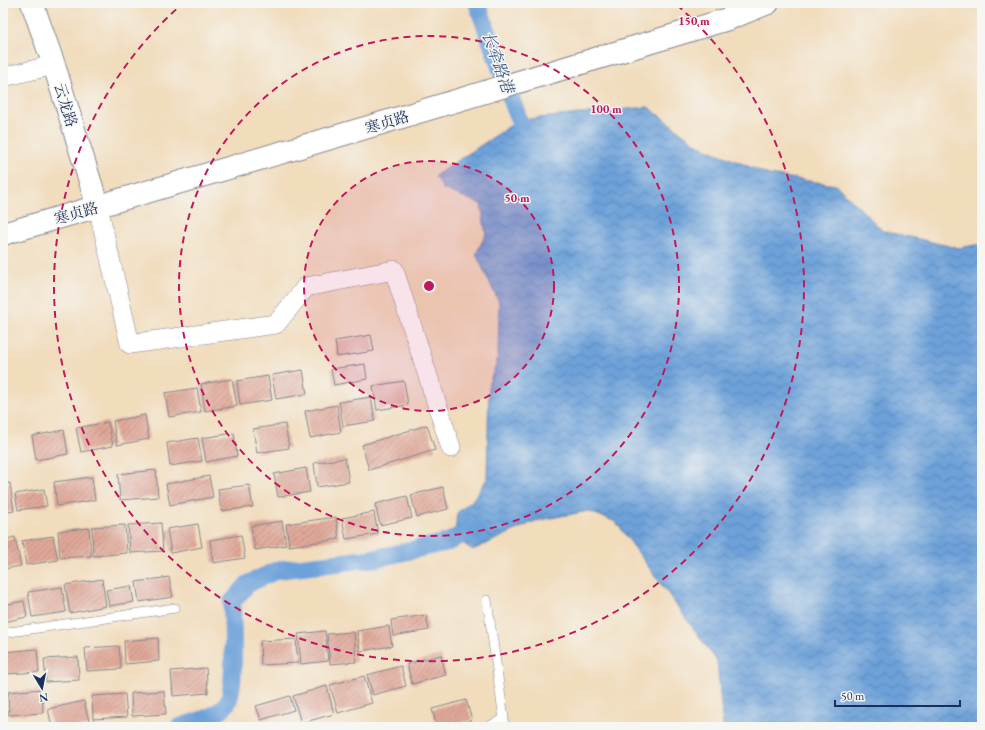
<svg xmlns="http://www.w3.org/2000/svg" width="985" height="730" font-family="'EB Garamond','Noto Serif SC',serif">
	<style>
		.water { fill: url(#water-waves); stroke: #44689c }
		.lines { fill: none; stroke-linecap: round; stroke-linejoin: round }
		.canal { stroke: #6da1d9; stroke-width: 18 }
		.building { fill: url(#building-hatch) }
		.lane-casing { stroke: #86868d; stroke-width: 10 }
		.street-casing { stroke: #86868d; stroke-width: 20 }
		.secondary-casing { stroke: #86868d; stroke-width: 24 }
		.lane { stroke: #fff; stroke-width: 9 }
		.street { stroke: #fff; stroke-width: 19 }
		.secondary { stroke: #fff; stroke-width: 22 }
		.ring { fill: none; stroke: #c2185b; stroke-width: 2; stroke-dasharray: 7 5 }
		.labels { text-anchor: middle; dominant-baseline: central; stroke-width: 3; stroke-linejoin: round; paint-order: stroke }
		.street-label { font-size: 15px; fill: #1b2f5e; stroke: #f6f6f2 }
		.water-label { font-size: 16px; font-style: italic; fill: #385789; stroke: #f6f6f2 }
		.centre { fill: #c2185b; stroke: #f6f6f2; stroke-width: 2 }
		.ring-label { font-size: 12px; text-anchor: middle; font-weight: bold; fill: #c2185b; stroke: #f6f6f2; stroke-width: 3; stroke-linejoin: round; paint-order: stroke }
	</style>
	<defs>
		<pattern id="water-waves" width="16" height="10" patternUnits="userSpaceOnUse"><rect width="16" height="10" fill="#6da1d9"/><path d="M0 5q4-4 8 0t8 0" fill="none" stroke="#5984b3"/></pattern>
		<pattern id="building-hatch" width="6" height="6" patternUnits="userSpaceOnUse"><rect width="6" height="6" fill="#e0a898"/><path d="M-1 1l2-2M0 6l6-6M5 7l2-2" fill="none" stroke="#b5897f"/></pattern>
	</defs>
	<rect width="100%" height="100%" fill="#f6f6f2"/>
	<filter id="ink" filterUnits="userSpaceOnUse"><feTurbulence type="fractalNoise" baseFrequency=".025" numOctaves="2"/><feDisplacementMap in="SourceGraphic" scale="8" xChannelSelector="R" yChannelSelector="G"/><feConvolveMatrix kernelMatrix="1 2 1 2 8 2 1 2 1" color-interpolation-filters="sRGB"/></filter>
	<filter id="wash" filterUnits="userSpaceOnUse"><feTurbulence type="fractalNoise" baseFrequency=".012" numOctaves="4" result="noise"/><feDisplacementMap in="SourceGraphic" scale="16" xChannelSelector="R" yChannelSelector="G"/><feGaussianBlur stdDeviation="0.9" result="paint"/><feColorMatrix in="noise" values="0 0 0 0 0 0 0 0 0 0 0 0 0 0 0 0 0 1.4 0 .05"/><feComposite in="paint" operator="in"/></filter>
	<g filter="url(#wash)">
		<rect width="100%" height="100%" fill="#f1dcbc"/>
		<path class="water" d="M648 107 698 145 769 175 836 185 883 231 958 248 982 244V727H723L717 661 616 522 588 511 535 521 473 550 455 538 457 513 472 501 487 479 489 383 498 359 499 302 476 254 486 234 481 204 443 189 435 176 519 120Z"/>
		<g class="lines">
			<path class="canal" d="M477 3 519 120
				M179 727C195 722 214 718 226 705 237 692 232 622 232 602L248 584 277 570 377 558 448 542 476 527"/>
		</g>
		<g id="blocks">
			<path class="building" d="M371 335 374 351 337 357 335 341Z
				M365 364 367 379 334 385 331 369Z
				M303 370 307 394 276 399 272 375Z
				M268 376 272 400 240 405 237 381Z
				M232 379 237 406 205 411 201 384Z
				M404 381 408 405 377 410 373 386Z
				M197 388 201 412 169 417 165 393Z
				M371 397 375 421 343 426 339 402Z
				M337 405 341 432 310 438 305 411Z
				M145 415 149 439 117 445 113 421Z
				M108 422 113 446 81 452 76 428Z
				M285 424 289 448 257 453 253 429Z
				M427 425 435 450 369 470 362 445Z
				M64 430 68 454 36 460 32 436Z
				M234 433 237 456 206 462 202 438Z
				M198 438 202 461 170 466 167 443Z
				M345 458 349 482 317 487 314 463Z
				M306 468 310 492 278 497 274 474Z
				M156 470 158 497 120 500 118 474Z
				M209 476 213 497 170 505 166 484Z
				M92 477 95 500 57 506 54 482Z
				M10 483 14 511 3 513V484Z
				M249 485 253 507 221 511 218 489Z
				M443 487 448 509 417 517 411 495Z
				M44 489 47 506 18 510 15 494Z
				M407 496 412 518 380 525 375 504Z
				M374 512 378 534 346 539 342 518Z
				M336 517 339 539 289 546 286 524Z
				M282 521 286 545 255 550 251 526Z
				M161 523 163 551 130 553 128 525Z
				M198 524 202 547 171 553 167 529Z
				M125 525 127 553 93 556 92 527Z
				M89 528 91 556 60 558 58 531Z
				M241 535 245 558 213 563 210 540Z
				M53 536 58 560 26 565 22 541Z
				M15 537 21 566 3 569V540Z
				M169 577 173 597 139 602 136 582Z
				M102 579 106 606 70 613 65 585Z
				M131 586 134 602 109 606 106 590Z
				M62 587 66 612 32 617 28 592Z
				M24 601 27 617 3 622V605Z
				M426 615 429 630 393 636 391 620Z
				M389 626 392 646 360 651 357 631Z
				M325 631 328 661 301 664 298 634Z
				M354 632 356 662 330 664 327 634Z
				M158 638 159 661 125 664 124 641Z
				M296 639 298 663 261 665 260 641Z
				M119 646 121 669 87 671 85 648Z
				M37 649 39 672 5 674 4 652Z
				M441 655 446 675 412 684 407 664Z
				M78 657 79 680 46 682 44 659Z
				M401 666 406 686 373 695 367 675Z
				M206 668 208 693 173 696 171 671Z
				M364 676 372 703 338 713 330 685Z
				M327 686 334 714 301 723 293 696Z
				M42 689 43 713 9 715 8 692Z
				M164 691 166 714 132 716 131 693Z
				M125 694 127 717 93 719 92 696Z
				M290 696 294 710 261 720 256 706Z
				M466 700 472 720 447 727H437L432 709Z
				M84 701 90 725 80 727H52L48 709Z"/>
		</g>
	</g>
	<g filter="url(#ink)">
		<use href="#blocks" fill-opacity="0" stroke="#86868d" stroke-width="1"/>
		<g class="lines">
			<g class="lane-casing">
				<path id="lane" d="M3 633 175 608
					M487 727 504 719 487 600"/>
			</g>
			<g class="street-casing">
				<path id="street" d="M3 77 54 65
					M98 207 130 344 276 324 306 287 394 270 451 448"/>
			</g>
			<g class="secondary-casing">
				<path id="secondary" d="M32 3 54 65 98 207
					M3 234 382 123 728 19 768 3"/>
			</g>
			<use href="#lane" class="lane"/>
			<use href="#street" class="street"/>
			<use href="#secondary" class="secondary"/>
		</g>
	</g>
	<circle cx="429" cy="286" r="125" fill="#c2185b" fill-opacity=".12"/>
	<g class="ring">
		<circle cx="429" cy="286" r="125"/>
		<circle cx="429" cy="286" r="250"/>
		<path d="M677 5A375 375 0 1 1 181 5"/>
	</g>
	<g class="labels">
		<g class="street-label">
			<text transform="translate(66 105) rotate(73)">云龙路</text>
			<text transform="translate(387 122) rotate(-17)">寒贞路</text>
			<text transform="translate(76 213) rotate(-16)">寒贞路</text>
		</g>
		<g class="water-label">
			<text transform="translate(498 62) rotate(70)">长牵路港</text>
		</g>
	</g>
	<circle cx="429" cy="286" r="6" class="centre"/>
	<g class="ring-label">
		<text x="694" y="25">150 m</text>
		<text x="606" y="113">100 m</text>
		<text x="517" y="202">50 m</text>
	</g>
	<rect width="985" height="730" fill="none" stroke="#f6f6f2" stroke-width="16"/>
	<g transform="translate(42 688) rotate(170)" stroke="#f6f6f2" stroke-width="3" paint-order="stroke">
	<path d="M0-3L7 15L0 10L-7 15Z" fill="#1b2f5e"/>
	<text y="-6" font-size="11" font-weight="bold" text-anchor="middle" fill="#1b2f5e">N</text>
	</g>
	<path d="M835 700v6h125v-6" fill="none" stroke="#1b2f5e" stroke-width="2"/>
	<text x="841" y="700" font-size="12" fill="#1b2f5e" stroke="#f6f6f2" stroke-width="3" paint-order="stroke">50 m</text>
</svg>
